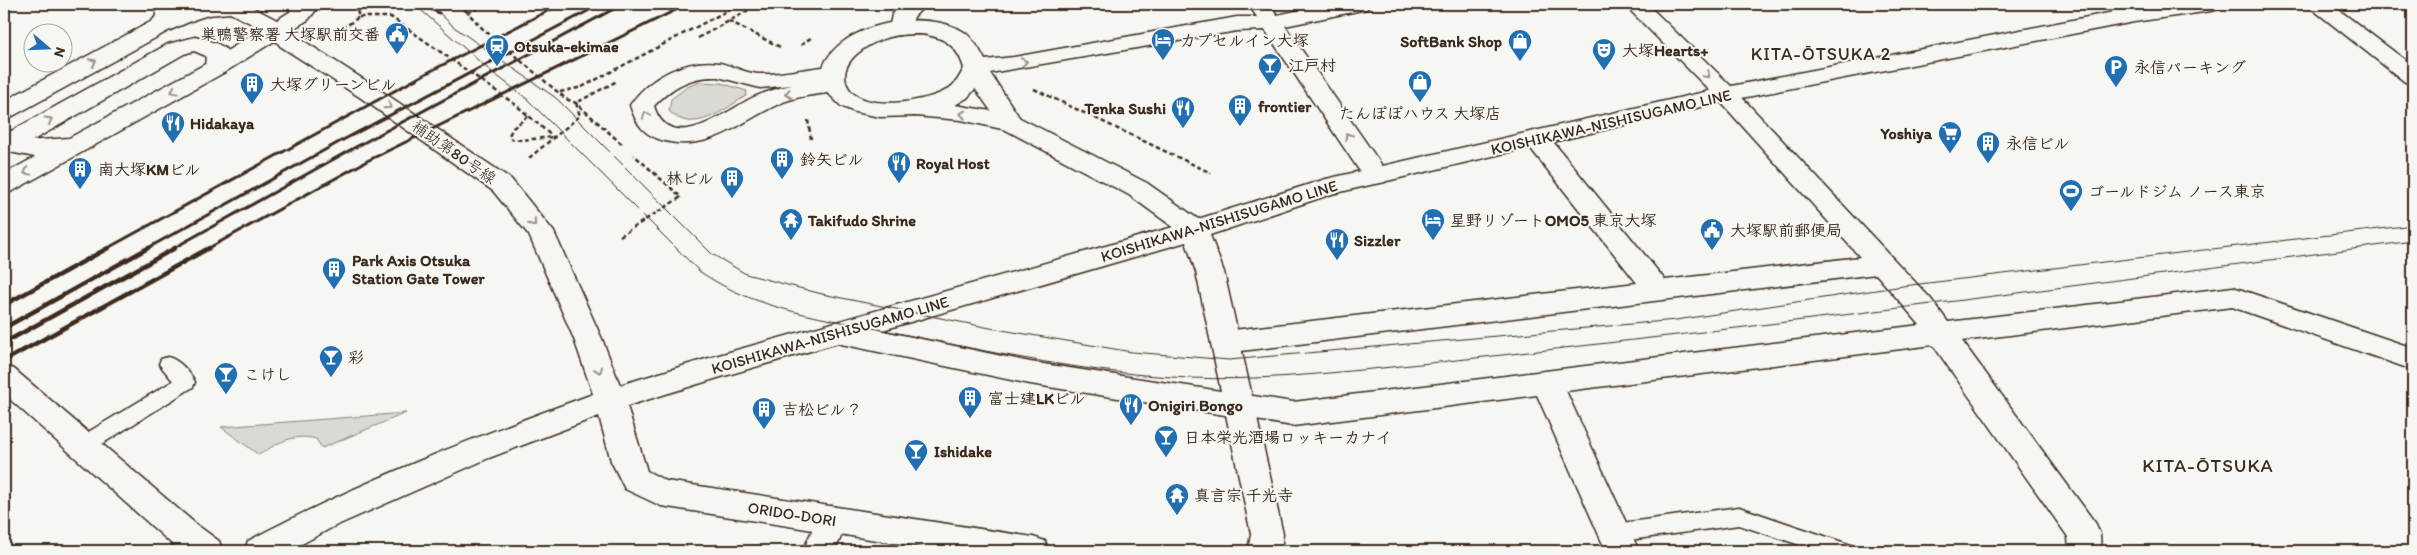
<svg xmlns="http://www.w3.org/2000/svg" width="2417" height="555" font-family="Itim,'Klee One',sans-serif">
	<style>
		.green { fill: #dad9d3; stroke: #8a8278 }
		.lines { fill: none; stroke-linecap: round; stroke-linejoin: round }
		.lane-casing { stroke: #3b2a1e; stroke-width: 3 }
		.street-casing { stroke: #3b2a1e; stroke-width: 3 }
		.secondary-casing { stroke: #3b2a1e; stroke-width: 3 }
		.path { stroke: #3b2a1e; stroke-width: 2.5; stroke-dasharray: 4.5 3; stroke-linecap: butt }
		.lane { fill: #f6f6f2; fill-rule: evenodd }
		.street { fill: #f6f6f2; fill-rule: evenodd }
		.secondary { fill: #f6f6f2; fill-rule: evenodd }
		.tram { stroke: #3b2a1e; stroke-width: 1 }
		.rail-far1 { stroke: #3b2a1e; stroke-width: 3 }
		.rail { stroke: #3b2a1e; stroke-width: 4.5 }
		.oneway { stroke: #989088 }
		.labels { text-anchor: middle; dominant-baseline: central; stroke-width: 4; stroke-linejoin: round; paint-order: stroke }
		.poi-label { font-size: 16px; font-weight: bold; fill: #3b2a1e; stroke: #f6f6f2; text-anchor: start }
		.street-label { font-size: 16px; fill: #3b2a1e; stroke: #f6f6f2 }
		.neighbourhood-label { font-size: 18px; letter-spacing: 1px; fill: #3b2a1e; stroke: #f6f6f2 }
		.quarter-label { font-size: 19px; letter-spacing: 1px; fill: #3b2a1e; stroke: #f6f6f2 }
	</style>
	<rect width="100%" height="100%" fill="#f6f6f2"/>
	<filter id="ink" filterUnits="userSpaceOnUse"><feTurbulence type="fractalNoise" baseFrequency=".02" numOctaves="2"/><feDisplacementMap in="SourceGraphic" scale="10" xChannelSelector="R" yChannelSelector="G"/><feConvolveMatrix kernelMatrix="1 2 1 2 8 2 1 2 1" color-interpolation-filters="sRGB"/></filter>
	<g filter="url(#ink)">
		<path class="green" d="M700 82 721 83 747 91 746 96C724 109 693 136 669 111L671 99 687 87Z
			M406 413 322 448 316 439C293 433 277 443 259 455L221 427Z"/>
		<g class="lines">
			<g class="lane-casing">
				<path id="lane" d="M168 357C179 360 190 372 195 382L193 387 89 452 82 454 75 452 72 446 75 440 173 381 159 364 161 359Z
					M1739 507 1851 545 1855 551H1818L1739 525 1615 542 1608 539 1605 533 1608 527 1615 524Z"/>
			</g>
			<g class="street-casing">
				<path id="street" d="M1248 4H1270L1277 15 1329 4H1370L1367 9 1285 26 1385 170 1389 176 1385 182 1376 184 1367 182 1265 30 1237 31 990 73 1023 123 1020 128 1011 131 961 120 915 116 880 117 855 112 841 106 828 93C811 95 794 97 779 104 741 121 711 152 665 141 645 136 636 125 630 105 649 77 686 58 720 63 733 66 745 73 758 74 778 75 802 69 823 67 840 22 927 8 964 32 974 39 980 50 985 60L1014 57 1237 17H1257ZM921 34C944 37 957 45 964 68 960 76 956 84 948 89 929 102 862 113 848 87 835 62 869 42 890 37 900 34 911 34 921 34ZM718 77 760 88 792 85C777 88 762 93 748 100 723 114 669 155 654 106 673 86 691 76 718 77ZM975 89 977 91 991 111 955 105 967 98Z
					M1624 4H1647L1734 89 1931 299 1948 322 2233 287 2413 348V370L2232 307 1962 341 2096 524 2100 534 2101 551H2069L2068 537 1933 345 1566 391 1639 551H1606L1537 395 1293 426 1030 384 841 344 831 340 827 333 831 326 841 322 1030 362 1293 402 1920 325 1876 274 1225 353 1215 350 1211 342 1215 334 1225 331 1637 283 1528 145 1525 139 1528 133 1537 131 1546 133 1665 280 1860 257 1718 99Z
					M2105 4H2131L2145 15 2142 20C2129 23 2113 15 2105 4Z
					M2306 4H2331L2413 66V84L2405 82Z
					M195 37C213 42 242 47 225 72L217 74 209 72 205 67 206 56 194 51 184 54 16 150 4 151V135L168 44Z
					M832 506 843 510 848 520 835 551H803L821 510Z"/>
			</g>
			<g class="secondary-casing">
				<path id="secondary" d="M156 4H178V10L199 4H246L277 20 291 11 284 4 313 5 316 10 308 20 291 30 296 36 377 88 511 179 554 232 602 339 620 385 719 355 1173 227 1129 195 1002 128 999 123 1002 118 1011 115 1020 118 1147 183 1198 219 1326 179 1726 87 2134 8 2166 4H2222L2219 9 2211 11 2134 22 1726 101 1332 194 1210 235 1224 272 1283 534 1281 551H1248L1251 534 1196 272 1186 242 721 377 627 406 647 471 666 481 1033 537 1045 541 1049 551H946L661 506 625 489 611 461 599 416 489 458 333 527 289 551H244L248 541C359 482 475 437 593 394L574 339 529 235 493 191 361 98 280 46 276 40 225 72 13 191 4 193V174L35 157 4 151V134L26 141 69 138 209 62 262 29 230 13 208 15 196 19 168 31 13 116 4 118V101L152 21 156 16Z
					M902 4H926L914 17 908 33 900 35 892 33 889 28 892 15Z
					M4 366 14 369 197 525 219 541 223 551H182L173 545 4 394Z"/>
			</g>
			<path class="path" d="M459 4 468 13
				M485 4 468 13 482 28 566 99 576 103 623 145
				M359 17H391L516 105 553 137
				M729 21 782 48
				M336 33 359 17 355 4
				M698 38 760 4
				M801 45 812 37
				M1034 89 1211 173
				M560 92 582 87 740 4
				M528 116 513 128 509 135 511 139 522 140 553 137
				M808 120 811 139
				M529 158 580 116 576 103 617 81
				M620 236 681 197 634 155"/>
			<use href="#lane" class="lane"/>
			<use href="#street" class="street"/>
			<use href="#secondary" class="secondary"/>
			<path class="tram" d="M414 4 487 68 527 99 699 271C758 312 828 318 897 333 994 353 1091 374 1190 378 1254 381 1318 374 1382 368 1460 360 1538 351 1616 342 1882 312 2148 276 2413 241
				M430 4 454 27 556 98 712 254 746 274 822 294 990 328 1132 352 1229 360 1676 320 1903 286 2413 225"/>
			<path class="rail-far1" d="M419 4 439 13
				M106 249 427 73 561 4
				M146 249 341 141 601 4
				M172 249 352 149 623 4
				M207 249 367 161 688 4"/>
			<path class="rail" d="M4 305 108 248
				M4 328 148 248
				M4 343 175 248
				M4 361 209 248"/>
		</g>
		<defs><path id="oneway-chevron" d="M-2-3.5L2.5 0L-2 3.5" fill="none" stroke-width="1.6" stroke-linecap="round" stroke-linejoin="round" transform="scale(1.25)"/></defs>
		<g class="oneway">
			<use href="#oneway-chevron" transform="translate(93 62) rotate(-28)"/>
			<use href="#oneway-chevron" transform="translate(1024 62) rotate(-11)"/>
			<use href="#oneway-chevron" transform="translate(1707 75) rotate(45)"/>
			<use href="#oneway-chevron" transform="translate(174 91) rotate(151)"/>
			<use href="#oneway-chevron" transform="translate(788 94) rotate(168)"/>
			<use href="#oneway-chevron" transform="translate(388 106) rotate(34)"/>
			<use href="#oneway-chevron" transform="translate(963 114) rotate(-172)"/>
			<use href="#oneway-chevron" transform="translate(646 115) rotate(-111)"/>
			<use href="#oneway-chevron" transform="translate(49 120) rotate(-30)"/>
			<use href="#oneway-chevron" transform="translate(1348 136) rotate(-125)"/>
			<use href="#oneway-chevron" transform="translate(27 172) rotate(151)"/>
			<use href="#oneway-chevron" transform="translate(533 223) rotate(51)"/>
			<use href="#oneway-chevron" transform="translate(599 370) rotate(70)"/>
		</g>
	</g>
	<defs>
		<g id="civic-pin" transform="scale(1.25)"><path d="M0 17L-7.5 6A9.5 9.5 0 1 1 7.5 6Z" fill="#1f6fb2" stroke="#f6f6f2"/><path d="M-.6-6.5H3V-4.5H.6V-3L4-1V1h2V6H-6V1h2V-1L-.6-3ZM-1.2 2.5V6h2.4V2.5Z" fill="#fff"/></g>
		<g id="hotel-pin" transform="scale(1.25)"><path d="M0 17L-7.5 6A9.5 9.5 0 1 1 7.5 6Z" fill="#1f6fb2" stroke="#f6f6f2"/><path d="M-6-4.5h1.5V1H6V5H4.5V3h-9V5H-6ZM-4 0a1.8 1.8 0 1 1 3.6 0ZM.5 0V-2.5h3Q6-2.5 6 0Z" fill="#fff"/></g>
		<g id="shop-pin" transform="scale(1.25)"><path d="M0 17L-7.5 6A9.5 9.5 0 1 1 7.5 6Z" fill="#1f6fb2" stroke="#f6f6f2"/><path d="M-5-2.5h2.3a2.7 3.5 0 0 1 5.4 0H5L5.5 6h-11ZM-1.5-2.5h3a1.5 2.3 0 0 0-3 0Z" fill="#fff"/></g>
		<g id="station-pin" transform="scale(1.25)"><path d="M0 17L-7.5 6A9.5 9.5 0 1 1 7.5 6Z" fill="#1f6fb2" stroke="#f6f6f2"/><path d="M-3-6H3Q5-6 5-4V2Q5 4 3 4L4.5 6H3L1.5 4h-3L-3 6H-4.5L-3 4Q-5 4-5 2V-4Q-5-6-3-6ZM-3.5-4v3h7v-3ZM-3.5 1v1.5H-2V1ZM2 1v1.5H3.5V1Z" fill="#fff"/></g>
		<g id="theatre-pin" transform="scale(1.25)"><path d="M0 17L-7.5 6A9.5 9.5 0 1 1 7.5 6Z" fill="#1f6fb2" stroke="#f6f6f2"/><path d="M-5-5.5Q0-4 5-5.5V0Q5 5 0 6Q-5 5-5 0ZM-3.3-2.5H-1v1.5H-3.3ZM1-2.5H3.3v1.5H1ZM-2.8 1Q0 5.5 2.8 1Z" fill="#fff"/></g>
		<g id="bar-pin" transform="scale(1.25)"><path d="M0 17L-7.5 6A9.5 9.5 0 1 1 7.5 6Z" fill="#1f6fb2" stroke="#f6f6f2"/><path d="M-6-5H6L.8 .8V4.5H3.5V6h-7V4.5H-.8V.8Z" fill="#fff"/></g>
		<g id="parking-pin" transform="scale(1.25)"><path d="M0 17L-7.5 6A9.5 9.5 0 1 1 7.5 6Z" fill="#1f6fb2" stroke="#f6f6f2"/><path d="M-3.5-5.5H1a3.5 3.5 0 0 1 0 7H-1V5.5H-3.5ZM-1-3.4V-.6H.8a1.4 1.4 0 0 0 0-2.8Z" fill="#fff"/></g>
		<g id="building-pin" transform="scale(1.25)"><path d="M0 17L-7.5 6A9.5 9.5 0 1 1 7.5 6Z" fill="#1f6fb2" stroke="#f6f6f2"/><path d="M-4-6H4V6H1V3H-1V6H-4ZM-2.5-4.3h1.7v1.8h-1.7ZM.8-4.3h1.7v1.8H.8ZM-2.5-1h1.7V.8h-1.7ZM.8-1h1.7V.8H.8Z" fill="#fff"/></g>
		<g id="restaurant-pin" transform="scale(1.25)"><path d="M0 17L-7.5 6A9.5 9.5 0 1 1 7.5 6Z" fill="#1f6fb2" stroke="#f6f6f2"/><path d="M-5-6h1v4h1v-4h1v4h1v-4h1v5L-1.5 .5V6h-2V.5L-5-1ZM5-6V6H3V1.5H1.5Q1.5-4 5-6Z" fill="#fff"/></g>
		<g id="supermarket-pin" transform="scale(1.25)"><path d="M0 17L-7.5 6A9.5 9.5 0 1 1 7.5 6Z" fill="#1f6fb2" stroke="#f6f6f2"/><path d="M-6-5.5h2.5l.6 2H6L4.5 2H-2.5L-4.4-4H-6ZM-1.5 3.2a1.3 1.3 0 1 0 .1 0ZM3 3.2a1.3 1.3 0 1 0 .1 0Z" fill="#fff"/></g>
		<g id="stadium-pin" transform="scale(1.25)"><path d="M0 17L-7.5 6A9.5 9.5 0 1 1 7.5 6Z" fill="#1f6fb2" stroke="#f6f6f2"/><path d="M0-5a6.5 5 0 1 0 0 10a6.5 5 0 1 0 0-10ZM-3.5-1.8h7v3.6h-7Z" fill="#fff"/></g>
		<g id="temple-pin" transform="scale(1.25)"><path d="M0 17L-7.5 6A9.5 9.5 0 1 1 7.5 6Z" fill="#1f6fb2" stroke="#f6f6f2"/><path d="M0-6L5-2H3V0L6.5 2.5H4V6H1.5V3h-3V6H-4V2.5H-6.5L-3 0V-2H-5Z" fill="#fff"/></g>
	</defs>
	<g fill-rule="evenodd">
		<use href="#civic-pin" x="397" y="34"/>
		<use href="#hotel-pin" x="1163" y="40"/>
		<use href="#shop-pin" x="1520" y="41"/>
		<use href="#station-pin" x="497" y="46"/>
		<use href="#theatre-pin" x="1604" y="50"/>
		<use href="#bar-pin" x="1270" y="65"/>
		<use href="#parking-pin" x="2116" y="67"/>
		<use href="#shop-pin" x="1420" y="82"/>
		<use href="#building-pin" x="252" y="84"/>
		<use href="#building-pin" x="1240" y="106"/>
		<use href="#restaurant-pin" x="1183" y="108"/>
		<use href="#restaurant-pin" x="173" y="123"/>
		<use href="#supermarket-pin" x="1950" y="133"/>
		<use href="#building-pin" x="1988" y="143"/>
		<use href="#building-pin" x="782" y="159"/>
		<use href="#restaurant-pin" x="899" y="163"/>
		<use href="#building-pin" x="80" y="169"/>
		<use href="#building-pin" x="732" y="178"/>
		<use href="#stadium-pin" x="2071" y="191"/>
		<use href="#temple-pin" x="791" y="220"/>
		<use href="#hotel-pin" x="1433" y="220"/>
		<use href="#civic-pin" x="1712" y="230"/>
		<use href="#restaurant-pin" x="1337" y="240"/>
		<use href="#building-pin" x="334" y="269"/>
		<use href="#bar-pin" x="331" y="357"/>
		<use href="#bar-pin" x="226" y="374"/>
		<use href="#building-pin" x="970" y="398"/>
		<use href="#restaurant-pin" x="1131" y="405"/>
		<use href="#building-pin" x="764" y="409"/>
		<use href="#bar-pin" x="1166" y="437"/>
		<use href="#bar-pin" x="916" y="451"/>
		<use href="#temple-pin" x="1177" y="495"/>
	</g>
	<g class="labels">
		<g class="poi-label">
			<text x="380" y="34" text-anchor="end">巣鴨警察署 大塚駅前交番</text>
			<text x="1180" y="40">カプセルイン大塚</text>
			<text x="1502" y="41" text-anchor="end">SoftBank Shop</text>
			<text x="514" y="46">Otsuka-ekimae</text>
			<text x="1622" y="50">大塚Hearts+</text>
			<text x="1288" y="65">江戸村</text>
			<text x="2134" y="67">永信パーキング</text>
			<text x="270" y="84">大塚グリーンビル</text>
			<text x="1258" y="106">frontier</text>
			<text x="1166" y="108" text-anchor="end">Tenka Sushi</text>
			<text x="1420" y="113" text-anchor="middle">たんぽぽハウス 大塚店</text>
			<text x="190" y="123">Hidakaya</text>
			<text x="1932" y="133" text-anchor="end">Yoshiya</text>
			<text x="2006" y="143">永信ビル</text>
			<text x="800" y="159">鈴矢ビル</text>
			<text x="916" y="163">Royal Host</text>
			<text x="98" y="169">南大塚KMビル</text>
			<text x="714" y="178" text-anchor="end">林ビル</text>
			<text x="2088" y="191">ゴールドジム ノース東京</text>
			<text x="808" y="220">Takifudo Shrine</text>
			<text x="1450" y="220">星野リゾートOMO5 東京大塚</text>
			<text x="1730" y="230">大塚駅前郵便局</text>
			<text x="1354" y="240">Sizzler</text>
			<text x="352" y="260">Park Axis Otsuka<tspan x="352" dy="18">Station Gate Tower</tspan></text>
			<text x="348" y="357">彩</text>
			<text x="244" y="374">こけし</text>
			<text x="988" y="398">富士建LKビル</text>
			<text x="1148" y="405">Onigiri Bongo</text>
			<text x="782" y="409">吉松ビル？</text>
			<text x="1184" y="437">日本栄光酒場ロッキーカナイ</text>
			<text x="934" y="451">Ishidake</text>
			<text x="1194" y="495">真言宗 千光寺</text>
		</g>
		<g class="street-label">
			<text transform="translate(1611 122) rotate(-13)">KOISHIKAWA-NISHISUGAMO LINE</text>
			<text transform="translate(454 152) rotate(35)">補助第80号線</text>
			<text transform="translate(1219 221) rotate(-17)">KOISHIKAWA-NISHISUGAMO LINE</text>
			<text transform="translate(830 335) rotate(-16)">KOISHIKAWA-NISHISUGAMO LINE</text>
			<text transform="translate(792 514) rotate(9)">ORIDO-DORI</text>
		</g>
		<g class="neighbourhood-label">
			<text x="1821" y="54">KITA-ŌTSUKA 2</text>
		</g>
		<g class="quarter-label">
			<text x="2208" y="465">KITA-ŌTSUKA</text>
		</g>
	</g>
	<rect width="2417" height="555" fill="none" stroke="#f6f6f2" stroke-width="20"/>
	<rect x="10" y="10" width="2397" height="535" fill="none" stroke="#3b2a1e" stroke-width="2" filter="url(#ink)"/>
	<g transform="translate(48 48) rotate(109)"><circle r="24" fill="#f6f6f2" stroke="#aba49d"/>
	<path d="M0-4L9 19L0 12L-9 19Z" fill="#1f6fb2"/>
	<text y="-8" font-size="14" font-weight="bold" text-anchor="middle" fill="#3b2a1e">N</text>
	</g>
</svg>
